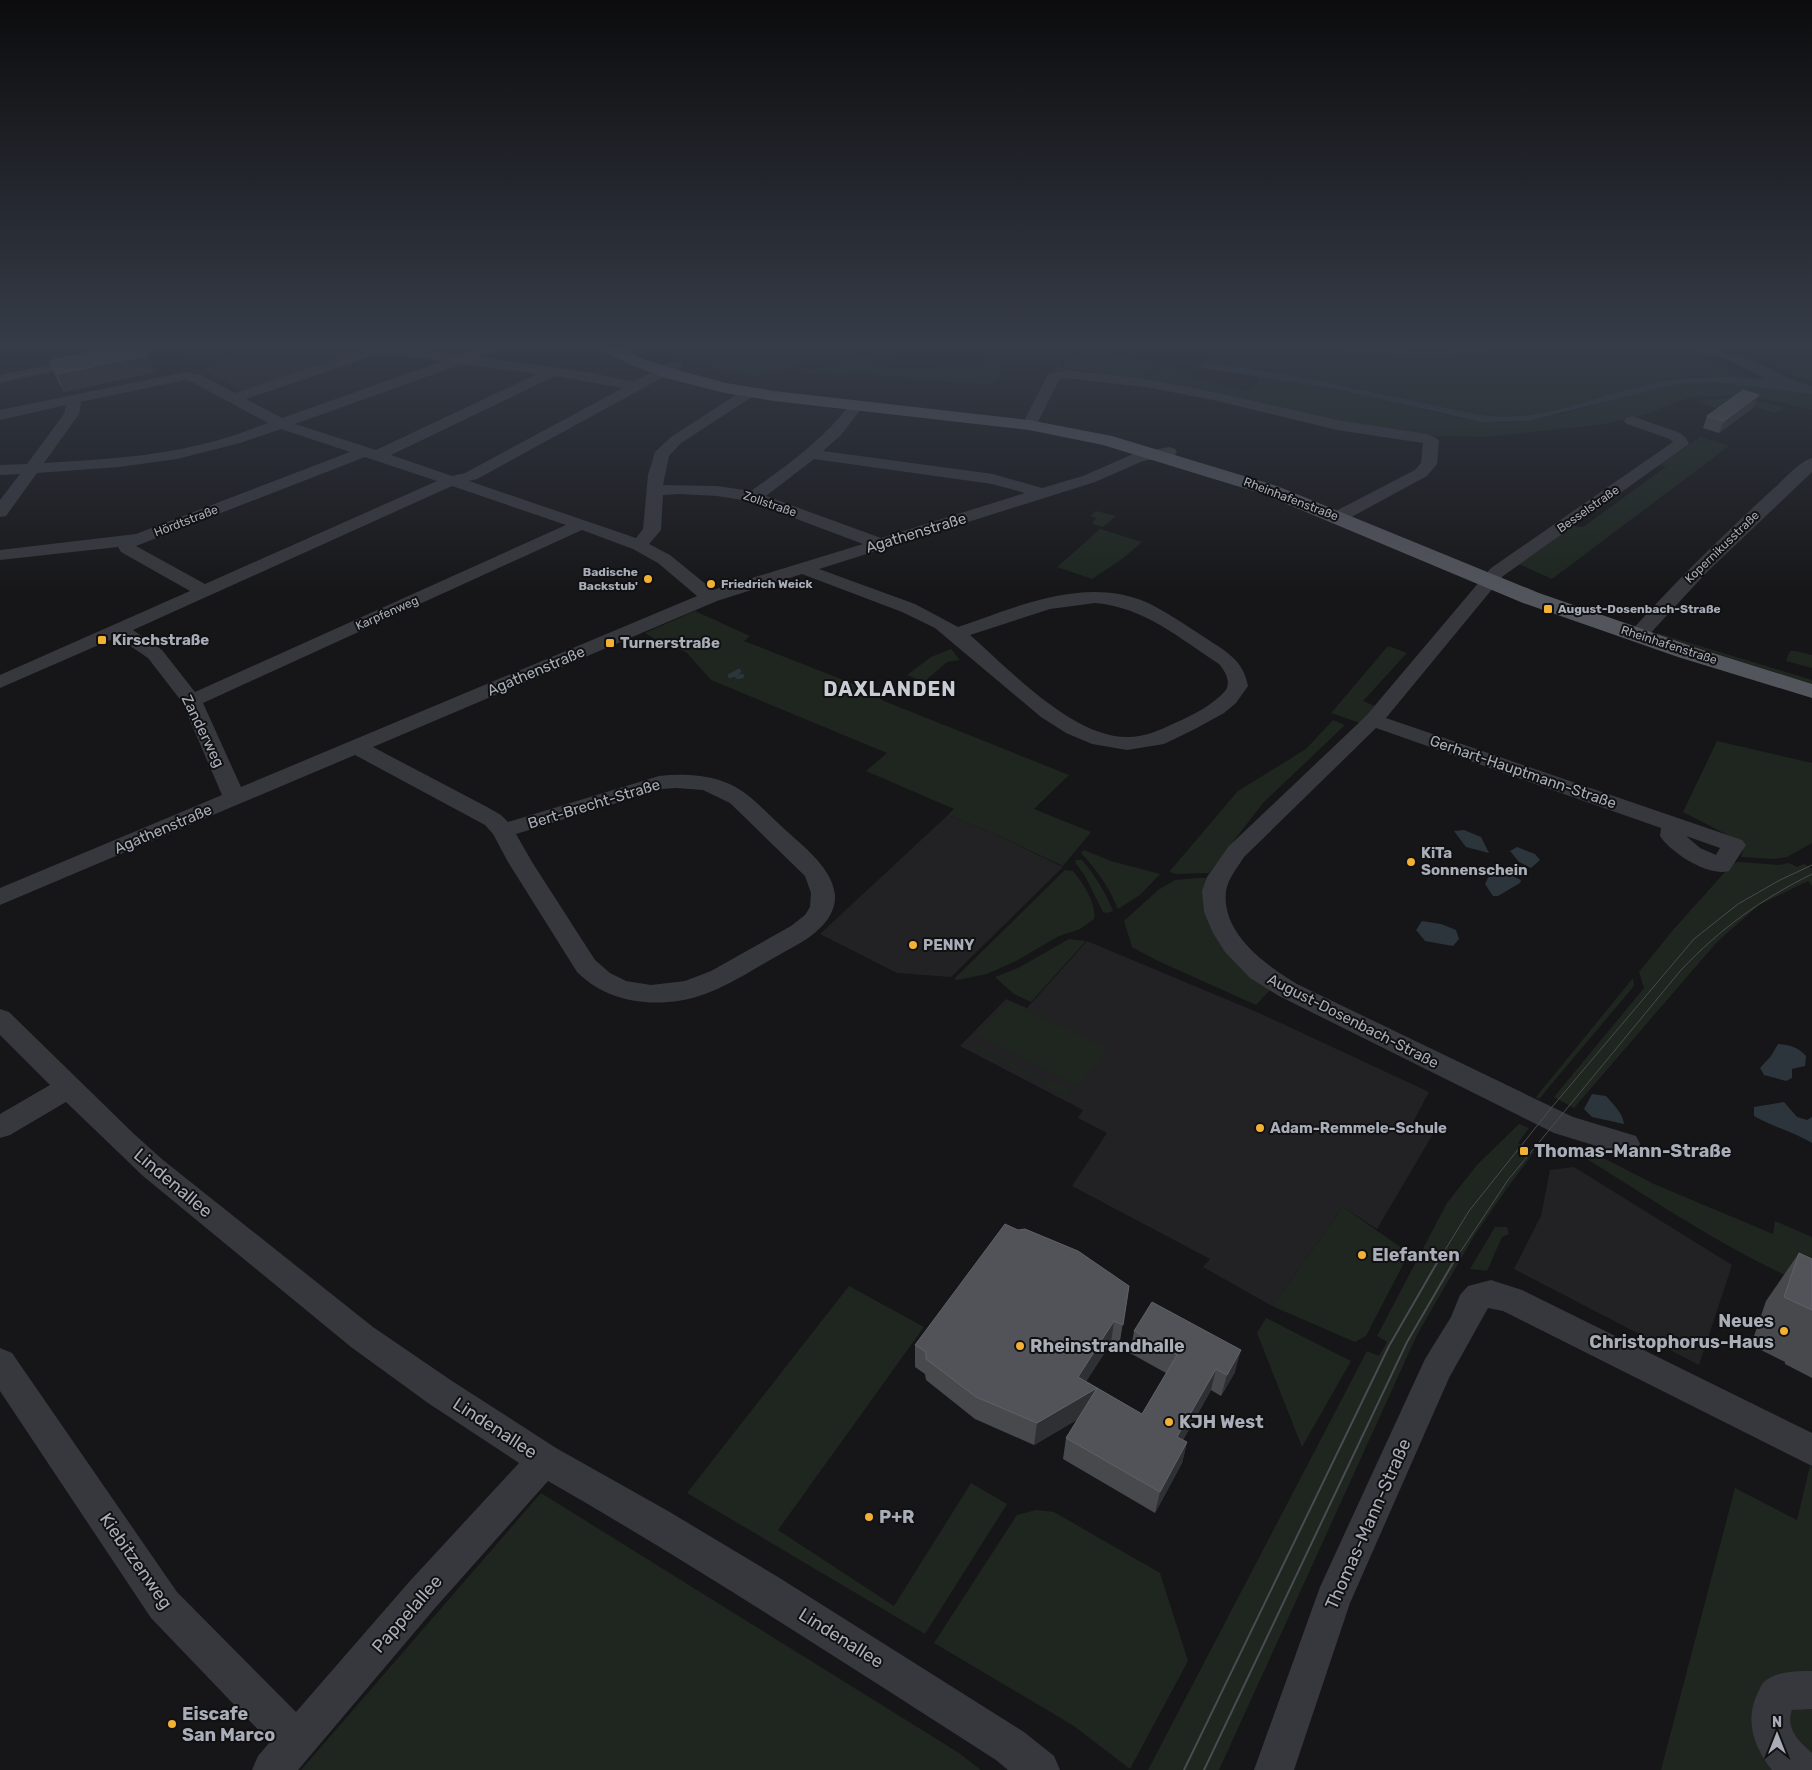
<svg xmlns="http://www.w3.org/2000/svg" width="1812" height="1770" font-family="Rubik,sans-serif">
	<style>
		.built { fill: #222225 }
		.green { fill: #1e261f }
		.water { fill: #2c353c }
		.lines { fill: none; stroke-linecap: round; stroke-linejoin: round }
		.stream { stroke: #2c353c; stroke-width: 4.5 }
		.minor { fill: #37383d; fill-rule: evenodd }
		.major { fill: #53555c; fill-rule: evenodd }
		.tram-far1 { stroke: #4a4c52; stroke-width: 1 }
		.tram { stroke: #4a4c52; stroke-width: 2 }
		.wall { fill: #47494d }
		.shaded-wall { fill: #2f3033 }
		.building { fill: #525359; stroke: #5f6168 }
		.poi-dot { fill: #f2b134; stroke: #111113; stroke-width: 2 }
		.labels { text-anchor: middle; dominant-baseline: central; stroke-width: 4; stroke-linejoin: round; paint-order: stroke }
		.far-street-label { font-size: 12px; fill: #a8adb8; stroke: #111113 }
		.far-poi-label { font-size: 12px; font-weight: bold; fill: #a8adb8; stroke: #111113; text-anchor: start }
		.street-label { font-size: 15px; fill: #a8adb8; stroke: #111113 }
		.poi-label { font-size: 15px; font-weight: bold; fill: #a8adb8; stroke: #111113; text-anchor: start }
		.near-poi-label { font-size: 18px; font-weight: bold; fill: #a8adb8; stroke: #111113; text-anchor: start }
		.near-street-label { font-size: 18px; fill: #a8adb8; stroke: #111113 }
		.district-label { font-size: 20px; font-weight: bold; letter-spacing: 1px; fill: #c9ccd4; stroke: #111113 }
	</style>
	<rect width="100%" height="100%" fill="#161618"/>
	<path class="built" d="M245 347H345L364 349 243 391 206 372 207 365 227 357Z
		M948 815 995 834 1063 867 951 977 897 973 820 934Z
		M1087 941 1259 1013 1429 1092 1413 1122 1433 1134 1377 1229 1343 1207 1272 1306 1203 1267 1210 1259 1072 1186 1107 1133 1078 1118 1083 1110 960 1046 1006 999 1027 1008Z
		M1574 1167 1732 1265 1699 1365 1514 1269 1541 1216 1550 1170Z"/>
	<path class="green" d="M185 347 186 349 235 347 223 355 196 366 180 348Z
		M580 347H600L637 365 632 367 587 351Z
		M652 347H880L754 377 701 365Z
		M898 347H938L930 351H911L873 362 891 369H936L938 363 967 366 982 363 992 347H1026L1057 353 1060 354 1062 371 1058 372 1055 367 1048 366V365L1007 360 998 370 1001 379 996 378 991 386 851 373 842 376 800 372Z
		M1035 347H1077L1116 355 1061 352Z
		M1206 347H1317L1421 359 1479 353 1498 347H1520L1518 351 1525 350 1527 347H1594C1604 350 1609 346 1621 347 1650 348 1680 346 1707 354L1699 356C1708 361 1719 363 1729 368L1724 370 1749 376 1750 379C1720 376 1688 374 1658 382 1599 397 1537 424 1475 414L1287 374 1199 363 1215 357 1218 353 1280 359 1296 356 1243 354 1219 352Z
		M1355 347H1475C1435 356 1395 352 1355 347Z
		M1697 347 1730 349 1782 373 1780 374 1745 358Z
		M1733 347H1812V382L1793 376 1769 363 1764 359Z
		M1064 353 1125 357 1170 366C1159 369 1146 368 1144 381L1094 375 1095 371 1066 368 1062 354Z
		M1171 367 1193 375 1189 378 1249 391 1258 383 1256 376C1298 383 1340 389 1382 399 1425 409 1467 424 1511 422 1566 419 1616 395 1669 385 1715 376 1767 386 1812 394V410L1765 399 1740 396H1704L1685 399 1644 415 1601 425 1483 437 1430 436 1358 427 1149 382V376L1154 371Z
		M1732 397 1787 407 1775 413 1738 402 1726 411 1693 401Z
		M1700 437 1729 446 1552 579 1519 564 1573 526 1583 527 1666 467 1660 465Z
		M1096 511 1116 516 1103 527 1092 524 1096 518 1090 516Z
		M1100 529 1142 542 1122 559 1092 579 1057 567Z
		M695 611 750 636 744 641 856 685 884 701 1069 775 1034 809 1091 832 1063 866 995 834 948 815 954 809 866 771 887 753 711 680 686 652 660 642 645 633Z
		M1657 633 1812 680V684L1658 635Z
		M1388 646 1407 653 1363 701 1375 706 1360 723 1331 713Z
		M951 649 960 660 947 662 924 682 907 675 931 657Z
		M1790 651H1796L1812 655V668L1786 661Z
		M1333 720 1345 725 1263 803 1209 873 1176 874 1169 872 1238 791 1306 749Z
		M1717 741 1812 763V843L1787 857 1774 859 1741 857 1745 844 1683 812Z
		M1084 850 1111 861 1160 874 1140 895 1118 909C1109 887 1097 870 1081 853Z
		M1076 860H1082C1096 876 1105 892 1113 911L1107 913 1103 912 1085 876 1075 862Z
		M1739 862 1779 865 1789 863 1797 867 1804 864 1812 869V886L1808 881 1759 905 1717 942 1574 1108 1554 1097 1644 988 1639 972 1673 930 1733 863Z
		M1065 870 1073 871C1083 883 1097 904 1094 919L1080 929 1059 936 1016 961 987 974 958 980 954 979Z
		M1198 878H1209L1207 900 1273 987 1256 1005 1156 960 1132 947 1124 921 1158 890 1175 880Z
		M1069 939 1086 941 1031 1002 1014 994 995 977 1018 968Z
		M1633 978 1634 986 1539 1099 1536 1097Z
		M1009 1001 1109 1049 1078 1087 977 1034Z
		M970 1041 1050 1083 1052 1081 1072 1091 1067 1098 1046 1087 1048 1085 968 1044Z
		M1519 1124 1529 1128 1518 1143 1534 1152 1503 1194 1474 1236 1417 1335 1219 1770H1148L1367 1351 1379 1356 1387 1342 1377 1336 1447 1203 1477 1165Z
		M1584 1148 1654 1184 1773 1234 1775 1221 1812 1237V1287C1730 1253 1657 1202 1582 1156L1577 1149Z
		M1343 1207 1409 1253 1366 1336 1355 1342 1272 1306Z
		M1495 1227H1507L1509 1234 1502 1237 1487 1271 1470 1269Z
		M849 1286 924 1327 778 1530 894 1606 971 1483 1007 1504 925 1634 687 1493Z
		M1266 1318 1351 1361 1302 1447 1257 1333Z
		M1810 1466 1812 1467V1677H1791L1786 1770H1661L1735 1488 1797 1520Z
		M541 1493 959 1753 981 1770H301Z
		M1036 1510 1054 1512 1160 1573 1188 1661 1130 1769 1074 1726 934 1643 1017 1515Z
		M1795 1705H1812V1761L1785 1724Z"/>
	<path class="water" d="M1317 347H1355L1417 352 1458 351 1475 347H1498C1435 366 1380 354 1317 347Z
		M1621 347C1663 347 1704 344 1744 358 1767 366 1788 381 1812 386V394L1715 382 1677 384 1528 421 1481 422 1341 390 1197 367 1204 364H1215L1287 374 1475 414C1544 426 1603 391 1669 380 1690 377 1712 377 1733 377 1743 378 1754 380 1764 378L1729 360 1694 350Z
		M1464 830 1481 837 1489 853 1466 847 1454 831Z
		M1517 847 1535 854 1540 860 1531 868 1519 862 1510 851Z
		M1510 875 1521 880 1520 883 1498 896H1493L1485 884 1489 876Z
		M1422 921 1441 924 1456 930 1459 939 1453 946 1425 941 1416 930Z
		M1778 1044C1790 1045 1798 1047 1806 1056L1805 1066 1792 1069V1078L1786 1081 1764 1075 1760 1068 1771 1056Z
		M1592 1094 1606 1096C1613 1104 1623 1113 1624 1124L1592 1117 1584 1109Z
		M1784 1102 1797 1117 1807 1120 1812 1117V1143C1794 1132 1773 1127 1754 1116V1107Z"/>
	<g class="lines">
		<path class="stream" d="M735 674 738 677 742 676
			M730 676 739 671"/>
		<path class="minor" d="M135 347H162L155 351 0 383V375Z
			M363 347H400L460 355 482 347H502L500 350 479 357 592 373 633 382 670 362H680L682 365 680 368 477 479 469 481 636 538 643 529 648 475 655 452 671 437 745 389H755L757 392 755 395 681 443 669 456 663 485 717 486 751 491C788 465 824 439 852 402H862L864 405 841 435 823 451 993 474 1042 488 1083 476 1133 454 1169 447 1175 449 1177 452 1175 455 1143 461 1095 482 819 569 915 604 958 627C1017 607 1084 576 1146 602 1165 611 1184 624 1201 635 1223 650 1243 658 1248 686L1236 703 1224 713 1195 729 1164 744 1127 750 1092 744 1066 733 1041 717 935 628 902 612 802 574 717 601 373 747 487 807 501 815 508 822 659 776C688 773 722 775 746 794 757 802 767 813 777 822 797 842 832 865 835 895 836 907 829 920 820 928 808 940 793 947 779 955 744 974 709 1000 668 1002 635 1005 601 996 577 972L508 862 493 834 485 825 355 755 0 905V888L222 795 182 702 148 658 117 637 0 688V675L190 591 121 552 118 547 0 560V550L136 534 350 452 281 429 240 443 177 459 119 467 37 473 6 516 0 517V500L20 474 0 475V465L27 464 64 414 66 405 0 420V410L185 372 201 375 235 393 365 349ZM382 353 443 361 282 418 246 399ZM462 364 537 374 376 450 295 424ZM555 376 623 388 465 473 452 476 391 455ZM185 380 192 382 268 423C246 431 225 439 203 444 151 457 97 460 44 463L79 414 81 404 80 402ZM365 457 437 481 205 584 136 546ZM814 459 992 484 1025 493 881 538 766 496ZM452 486 566 525 195 692 162 650 133 630ZM679 494 717 496 749 501 863 544 713 590 670 555 649 544 661 530 663 495ZM582 530 633 549 658 563 697 596 241 787 203 703ZM1095 603C1144 607 1179 638 1219 664 1225 671 1231 681 1226 690 1213 705 1193 715 1175 723 1160 730 1145 737 1128 737 1073 738 1009 669 970 635L1050 609ZM676 788 703 790 730 803 805 876 811 893 810 907 805 915 791 926 711 971 685 981 651 985 626 981 610 973 595 960 532 862 516 834 662 789Z
			M1066 370 1146 379 1213 392 1337 420 1427 434 1436 438 1439 441 1437 464 1427 476 1344 521H1332L1330 517 1332 513 1415 470 1421 463 1423 443 1337 430 1213 400 1146 387 1066 378 1059 380 1037 424H1027L1024 421 1048 374Z
			M1632 416 1680 433 1686 438 1689 444 1503 576 1386 718 1742 840 1746 845 1729 871C1709 877 1671 853 1660 836L1661 828 1376 728 1244 857C1238 867 1228 878 1226 891 1221 934 1266 965 1297 984L1573 1117 1636 1136 1640 1144 1636 1152 1626 1155 1554 1133 1279 996 1250 978 1225 952 1213 933 1204 912 1202 891 1207 877 1228 847 1366 716 1491 568 1673 442 1670 439 1627 424 1624 421 1627 418ZM1686 836 1720 848 1716 855 1700 848Z
			M1812 458V472L1707 572 1645 639 1638 641 1631 639 1628 635 1631 631C1676 581 1724 534 1773 489 1784 480 1798 462 1812 458Z
			M0 1009 9 1012 134 1134 163 1160 373 1327 452 1381 556 1448 668 1511 778 1577 1024 1732 1054 1756 1060 1770H1008L996 1760C848 1665 701 1569 548 1481L435 1608 298 1770H252L258 1756 270 1742 151 1618 0 1391V1348L12 1353 177 1592 296 1712 409 1582 519 1463 428 1403 351 1347 143 1176 66 1102 10 1135 0 1138V1114L50 1085 0 1035Z
			M1491 1280 1522 1290 1812 1433V1466L1503 1311 1488 1308 1449 1378 1350 1603 1294 1770H1254L1320 1587 1425 1359 1451 1317 1460 1295 1468 1286Z
			M1812 1671V1709L1792 1710C1785 1728 1799 1742 1812 1753V1770H1772C1755 1749 1745 1723 1756 1697 1758 1692 1760 1687 1763 1683 1775 1671 1796 1671 1812 1671Z"/>
		<path class="major" d="M598 347H619L646 360 678 370 726 383 774 391 1029 420 1112 436 1277 486 1539 593 1694 647 1812 684V698L1678 657 1523 603 1263 494 1103 445 1029 430 774 401 725 393 666 378 634 366 600 350Z"/>
		<path class="tram-far1" d="M130 352 156 347
			M0 380 66 366
			M1437 1263 1469 1211 1552 1107 1694 939 1738 904 1780 880 1812 865
			M1453 1263 1508 1180 1681 970C1721 928 1760 900 1812 874"/>
		<path class="tram" d="M1184 1770 1389 1346 1438 1261
			M1204 1770 1407 1342 1454 1261"/>
	</g>
	<path class="wall" d="M49 361 154 372 64 392 56 378Z
		M1754 407 1719 433 1703 428 1707 416Z
		M1018 1230 1129 1286 1119 1347 1111 1343 1086 1381 1142 1414 1166 1373 1130 1353 1134 1331 1235 1372 1221 1396 1211 1390 1183 1440 1187 1442 1182 1463 1155 1513 1063 1459 1066 1438 1078 1419 1034 1445 975 1419 926 1380 925 1374 915 1367V1345Z
		M1799 1253 1812 1259V1378L1785 1364V1362L1751 1345 1766 1301Z"/>
	<path class="shaded-wall" d="M148 355 154 372 64 392 58 374Z
		M1759 395 1754 407 1719 433 1724 421Z
		M1114 1321 1111 1343 1075 1399 1078 1377Z
		M1241 1350 1235 1372 1221 1396 1227 1375Z
		M1216 1369 1211 1390 1172 1459 1177 1437Z
		M1097 1388 1094 1410 1034 1445 1037 1423Z
		M1187 1442 1182 1463 1155 1513 1160 1492Z"/>
	<path class="building" d="M113 347H140L148 355 58 374 49 361Z
		M1743 390 1759 395 1724 421 1707 416Z
		M1005 1224 1018 1230 1025 1229 1078 1251 1129 1286 1123 1325 1114 1321 1078 1377 1142 1414 1177 1355 1134 1331 1152 1302 1241 1350 1227 1375 1216 1369 1177 1437 1187 1442 1160 1492 1066 1438 1097 1388 1037 1423 976 1397 926 1359V1352L915 1345Z
		M1799 1253 1812 1259V1310L1784 1297Z"/>
	<linearGradient id="sky" x2="0" y2="1"><stop stop-color="#0c0c0d"/><stop offset="0.58" stop-color="#363c48"/><stop offset="1" stop-color="#363c48" stop-opacity="0"/></linearGradient>
	<rect width="1812" height="595" fill="url(#sky)"/>
	<g class="poi-dot">
		<circle cx="648" cy="579" r="5"/>
		<circle cx="711" cy="584" r="5"/>
		<rect x="1543" y="604" width="10" height="10" rx="2.5"/>
		<rect x="97" y="635" width="10" height="10" rx="2.5"/>
		<rect x="605" y="638" width="10" height="10" rx="2.5"/>
		<circle cx="1411" cy="862" r="5"/>
		<circle cx="913" cy="945" r="5"/>
		<circle cx="1260" cy="1128" r="5"/>
		<rect x="1519" y="1146" width="10" height="10" rx="2.5"/>
		<circle cx="1362" cy="1255" r="5"/>
		<circle cx="1784" cy="1331" r="5"/>
		<circle cx="1020" cy="1346" r="5"/>
		<circle cx="1169" cy="1422" r="5"/>
		<circle cx="869" cy="1517" r="5"/>
		<circle cx="172" cy="1724" r="5"/>
	</g>
	<g class="labels">
		<g class="far-street-label">
			<text transform="translate(1291 499) rotate(21)">Rheinhafenstraße</text>
			<text transform="translate(770 504) rotate(19)">Zollstraße</text>
			<text transform="translate(1588 509) rotate(-35)">Besselstraße</text>
			<text transform="translate(186 521) rotate(-21)">Hördtstraße</text>
			<text transform="translate(1722 547) rotate(-44)">Kopernikusstraße</text>
			<text transform="translate(387 613) rotate(-24)">Karpfenweg</text>
			<text transform="translate(1669 645) rotate(18)">Rheinhafenstraße</text>
		</g>
		<g class="far-poi-label">
			<text x="638" y="572" text-anchor="end">Badische<tspan x="638" dy="14">Backstub'</tspan></text>
			<text x="721" y="584">Friedrich Weick</text>
			<text x="1558" y="609">August-Dosenbach-Straße</text>
		</g>
		<g class="street-label">
			<text transform="translate(916 533) rotate(-17)">Agathenstraße</text>
			<text transform="translate(536 671) rotate(-23)">Agathenstraße</text>
			<text transform="translate(203 731) rotate(64)">Zanderweg</text>
			<text transform="translate(1523 772) rotate(19)">Gerhart-Hauptmann-Straße</text>
			<text transform="translate(594 804) rotate(-17)">Bert-Brecht-Straße</text>
			<text transform="translate(163 829) rotate(-23)">Agathenstraße</text>
			<text transform="translate(1353 1021) rotate(27)">August-Dosenbach-Straße</text>
		</g>
		<g class="poi-label">
			<text x="112" y="640">Kirschstraße</text>
			<text x="620" y="643">Turnerstraße</text>
			<text x="1421" y="853">KiTa<tspan x="1421" dy="17">Sonnenschein</tspan></text>
			<text x="923" y="945">PENNY</text>
			<text x="1270" y="1128">Adam-Remmele-Schule</text>
		</g>
		<g class="near-poi-label">
			<text x="1534" y="1151">Thomas-Mann-Straße</text>
			<text x="1372" y="1255">Elefanten</text>
			<text x="1774" y="1321" text-anchor="end">Neues<tspan x="1774" dy="21">Christophorus-Haus</tspan></text>
			<text x="1030" y="1346">Rheinstrandhalle</text>
			<text x="1179" y="1422">KJH West</text>
			<text x="879" y="1517">P+R</text>
			<text x="182" y="1714">Eiscafe<tspan x="182" dy="21">San Marco</tspan></text>
		</g>
		<g class="near-street-label">
			<text transform="translate(173 1183) rotate(40)">Lindenallee</text>
			<text transform="translate(495 1428) rotate(33)">Lindenallee</text>
			<text transform="translate(1368 1524) rotate(-66)">Thomas-Mann-Straße</text>
			<text transform="translate(136 1561) rotate(55)">Kiebitzenweg</text>
			<text transform="translate(407 1614) rotate(-49)">Pappelallee</text>
			<text transform="translate(841 1638) rotate(32)">Lindenallee</text>
		</g>
		<g class="district-label">
			<text x="890" y="689">DAXLANDEN</text>
		</g>
	</g>
	<g transform="translate(1777 1735)" stroke="#111113" stroke-width="4" paint-order="stroke">
	<path d="M0-4L9 19L0 12L-9 19Z" fill="#a8adb8"/>
	<text y="-8" font-size="14" font-weight="bold" text-anchor="middle" fill="#a8adb8">N</text>
	</g>
</svg>
